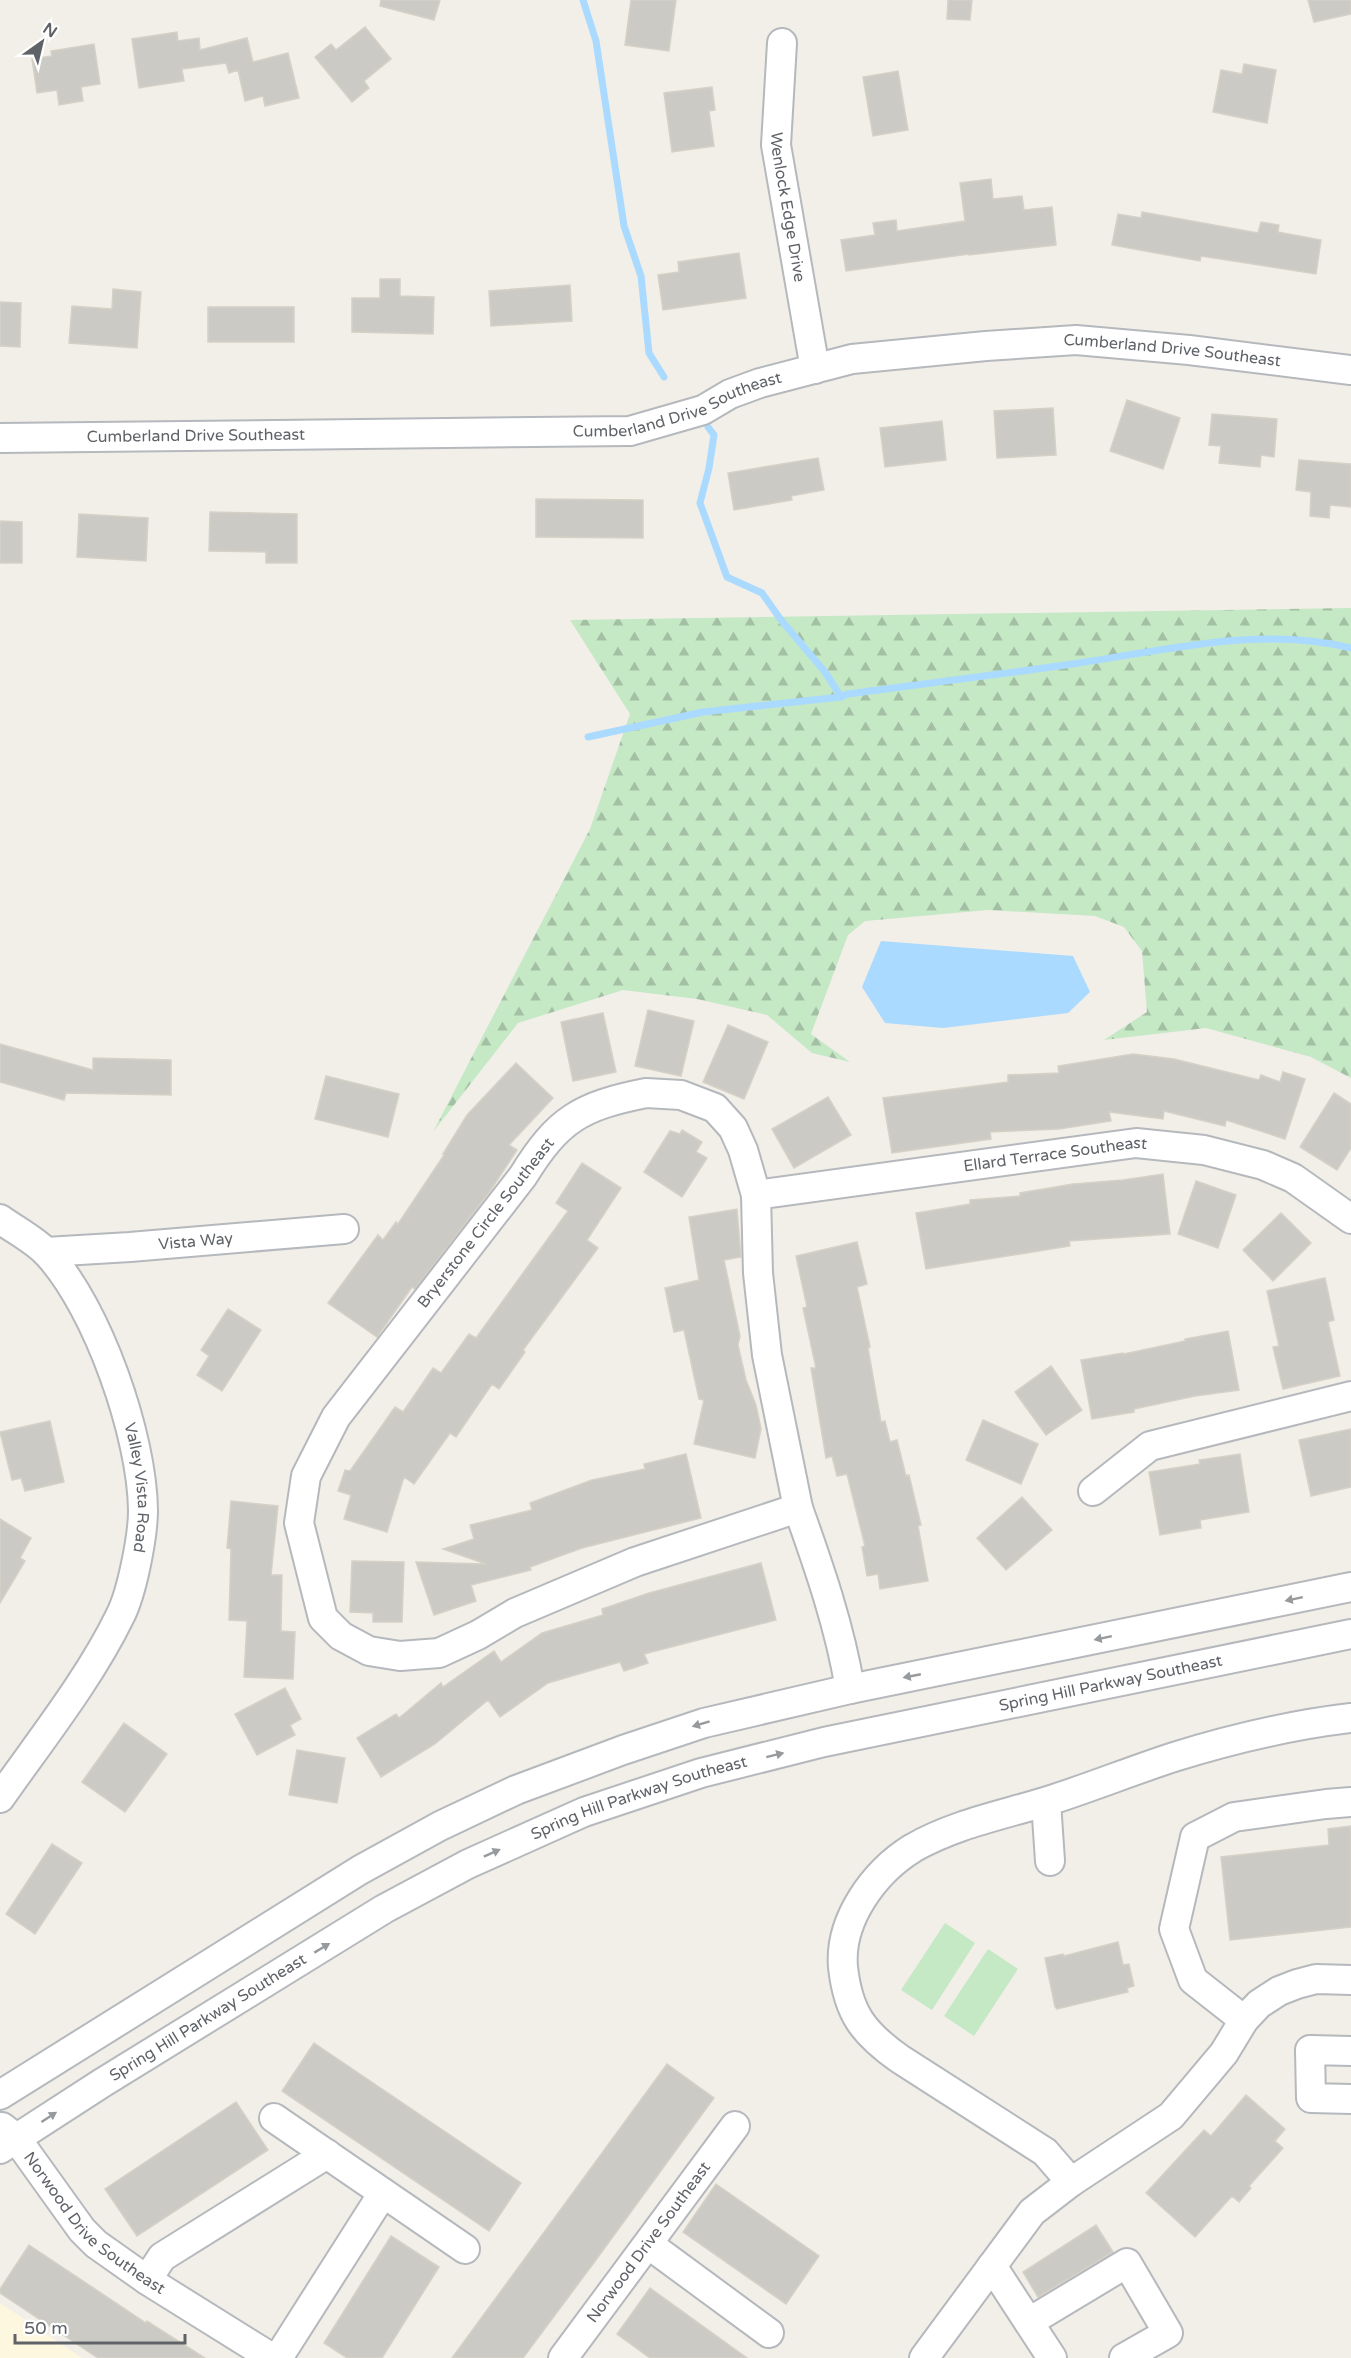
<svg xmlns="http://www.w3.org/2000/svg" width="1351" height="2358" font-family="'Varela Round',sans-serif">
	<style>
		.commercial { fill: #fef7e0 }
		.grass { fill: #c5e8c5 }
		.forest { fill: url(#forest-firs) }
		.water { fill: #aadaff }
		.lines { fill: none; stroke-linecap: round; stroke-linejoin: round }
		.stream { stroke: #aadaff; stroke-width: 7 }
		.building { fill: #cccac5; stroke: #d6d1c6; stroke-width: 1.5 }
		.minor-casing { stroke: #b5b8bc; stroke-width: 32 }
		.minor { stroke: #fff; stroke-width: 28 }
		.oneway { fill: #979a9d }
		.labels { text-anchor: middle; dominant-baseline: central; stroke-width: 4.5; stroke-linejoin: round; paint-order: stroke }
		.street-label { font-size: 16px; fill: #5f6368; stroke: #fff }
	</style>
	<defs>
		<pattern id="forest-firs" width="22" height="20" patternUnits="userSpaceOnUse" patternTransform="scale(1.5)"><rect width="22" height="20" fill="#c5e8c5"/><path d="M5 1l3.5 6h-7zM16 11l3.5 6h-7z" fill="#a3c0a4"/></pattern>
	</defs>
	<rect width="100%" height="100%" fill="#f1efe8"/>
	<path class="commercial" d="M0 2303 82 2358H0Z"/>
	<path class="grass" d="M945 1923 975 1943 932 2010 901 1990Z
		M988 1949 1018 1969 974 2036 944 2016Z"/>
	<path class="forest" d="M1351 608V1078L1311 1057 1206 1028 1104 1040 1147 1012 1142 951 1124 927 1095 916 988 910 865 921 848 935 811 1034 850 1062 812 1053 767 1015 697 999 623 990 518 1023 433 1132 590 829 630 714 570 620Z"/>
	<path class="water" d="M881 941 1073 956 1090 992 1068 1013 943 1028 885 1023 862 987Z"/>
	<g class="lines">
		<path class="stream" d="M583 0 596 41 624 226 641 276 649 353 664 377
			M708 427 714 435 709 468 700 503 727 577 762 593 781 620 825 672 841 697
			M588 737 703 712 841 697 847 694C922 684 997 675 1072 664 1164 651 1259 625 1351 648"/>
	</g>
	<path class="building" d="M381 0H440L434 20 380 6Z
		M631 0H676L669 51 625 45Z
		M948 0H972L970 20 947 19Z
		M1308 0H1351V14L1314 22Z
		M365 27 391 59 364 81 369 88 352 102 315 57 331 44 336 50Z
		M177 32 178 41 199 38 200 50 247 38 253 62 288 53 299 98 265 106 263 96 245 101 238 70 229 73 226 63 182 69 184 81 139 88 132 39Z
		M94 44 100 84 81 87 83 101 59 105 57 90 37 93 32 59 52 56 51 51Z
		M1244 64 1276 70 1267 123 1213 112 1221 70 1242 74Z
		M898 71 908 130 873 136 863 77Z
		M712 87 715 110 709 111 714 146 672 152 664 93Z
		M991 179 993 199 1022 196 1024 210 1052 207 1056 245 969 255V254L846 271 841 240 875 235 873 223 896 220 897 231 965 221 960 183Z
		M1142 212 1258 233 1261 222 1279 225 1278 232 1321 240 1316 274 1201 256 1200 261 1112 245 1118 214 1141 218Z
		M739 253 746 298 663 310 658 275 679 272 678 262Z
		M380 279H400V296L434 297 433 334 352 332V298H380Z
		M570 285 572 321 491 326 489 291Z
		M113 289 141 292 137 348 69 343 72 306 112 309Z
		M0 302 21 303 20 347 0 346Z
		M208 307H294V342H208Z
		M1127 400 1180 418 1163 469 1110 451Z
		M1053 408 1056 455 997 458 994 411Z
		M1212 414 1277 419 1274 457 1261 455 1260 467 1219 463 1221 446 1209 445Z
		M942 421 946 460 885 467 880 428Z
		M818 458 824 490 791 496 792 500 734 510 728 473Z
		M1299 460 1351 464V507L1330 505 1329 518 1310 516 1311 492 1296 490Z
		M536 499 643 500V538L536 537Z
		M210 512 297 514V563H266V552L209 551Z
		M79 514 148 518 146 561 77 557Z
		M0 521 22 522V563H0Z
		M648 1010 694 1021 681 1076 635 1066Z
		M603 1013 616 1072 573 1081 561 1022Z
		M728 1025 768 1042 744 1099 703 1082Z
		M0 1044 93 1070V1058L171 1060V1095L66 1093 64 1100 0 1082Z
		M1133 1054 1174 1059 1259 1080 1261 1075 1280 1082 1283 1072 1305 1079 1285 1139 1226 1120 1225 1126 1164 1111 1163 1119 1109 1112 1111 1121 1059 1129 990 1132 991 1139 892 1153 883 1098 1008 1082V1075L1059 1073 1058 1066Z
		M516 1063 553 1098 509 1145 517 1150 490 1191 415 1289 412 1287 377 1337 328 1303 378 1235 383 1240 396 1222 398 1224 444 1155 443 1154 467 1115Z
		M326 1076 399 1094 388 1137 315 1119Z
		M1334 1093 1351 1104V1148L1337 1170 1300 1147Z
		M828 1097 851 1135 794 1168 772 1129Z
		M682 1130 702 1142 696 1152 707 1158 682 1197 644 1172 670 1131 680 1134Z
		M582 1163 621 1188 587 1240 598 1248 523 1350 525 1352 499 1389 492 1384 456 1437 450 1433 414 1484 404 1477 387 1532 344 1519 351 1495 338 1491 345 1470 350 1471 395 1407 403 1412 433 1368 441 1373 469 1334 476 1338 568 1211 556 1203Z
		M1163 1174 1170 1234 1069 1241 1070 1246 926 1269 916 1213 970 1204V1200L1020 1196V1193L1073 1184 1123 1180Z
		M1196 1181 1236 1195 1218 1248 1178 1234Z
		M737 1209 741 1257 724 1260 740 1336 738 1345 746 1380 756 1405 761 1429 755 1458 694 1444 704 1400 699 1399 684 1330 674 1332 665 1288 699 1280 689 1217Z
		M1281 1213 1311 1243 1273 1281 1243 1250Z
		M857 1242 867 1284 857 1287 870 1347 868 1348 881 1422 885 1421 890 1442 897 1440 906 1476 909 1475 921 1525 918 1526 928 1581 880 1589 878 1574 867 1576 862 1547 865 1546 847 1474 837 1476 832 1456 826 1458 811 1368H816L803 1308 807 1307 796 1256Z
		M1325 1278 1334 1320 1328 1322 1340 1376 1283 1389 1273 1347 1279 1346 1267 1291Z
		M228 1309 261 1330 222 1391 197 1375 209 1356 201 1350Z
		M1228 1331 1239 1390 1195 1396 1134 1409V1412L1092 1419 1081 1360 1123 1353 1124 1354 1185 1341V1339Z
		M1051 1366 1082 1410 1046 1435 1015 1392Z
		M983 1420 1038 1444 1021 1484 966 1460Z
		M50 1421 64 1482 25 1491 21 1478 12 1480 0 1432Z
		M1351 1429V1487L1311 1496 1299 1440Z
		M686 1454 701 1518 582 1548 530 1567 531 1570 471 1585 476 1601 434 1615 416 1562 486 1564 443 1549 474 1539 470 1525 532 1510 530 1503 592 1480 645 1469 644 1464Z
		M1240 1454 1249 1512 1200 1520 1201 1528 1160 1535 1149 1472 1200 1464 1199 1460Z
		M1022 1497 1052 1530 1006 1570 977 1538Z
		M231 1501 278 1506 271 1575H282L281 1631 295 1632 293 1679 244 1677 247 1621 229 1620 231 1549 227 1548Z
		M0 1519 31 1538 20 1558 25 1561 0 1603Z
		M352 1561 404 1562 402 1622H373V1613L350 1612Z
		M761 1563 776 1620 644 1654 648 1663 624 1671 620 1662 548 1683 500 1717 488 1700 435 1744 381 1777 357 1738 396 1714 399 1718 441 1683 443 1687 494 1651 501 1662 542 1633 603 1615 602 1609 649 1593Z
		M285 1688 301 1719 290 1725 295 1735 257 1755 235 1714Z
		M124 1723 167 1754 125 1812 82 1782Z
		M297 1750 345 1758 337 1803 289 1795Z
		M1351 1826V1927L1230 1940 1221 1857 1329 1845 1328 1829Z
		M52 1844 82 1863 35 1934 6 1914Z
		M1118 1942 1123 1965 1129 1964 1134 1986 1127 1988 1128 1992 1057 2009 1055 2007 1045 1958 1063 1954 1064 1956Z
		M314 2043 521 2183 489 2231 282 2091Z
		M667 2064 714 2098 593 2264 523 2358H452Z
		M1246 2095 1285 2129 1275 2141 1283 2148 1249 2186 1251 2188 1239 2202 1232 2196 1195 2237 1146 2193 1204 2130 1211 2136Z
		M236 2102 268 2150 137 2236 105 2189Z
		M716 2184 819 2256 786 2304 683 2232Z
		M1096 2225 1113 2252 1038 2297 1023 2272Z
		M391 2236 439 2267 382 2358H347L324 2343Z
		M29 2245 146 2323 147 2321 205 2358H98L0 2293V2289Z
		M650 2288 747 2358H650L617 2334Z"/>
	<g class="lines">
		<g class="minor-casing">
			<g id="minor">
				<path id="s1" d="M782 43 776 145 815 369"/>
				<path id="s2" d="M0 438 630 431 703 410 730 394 760 383 852 359 986 346 1076 340 1189 350 1351 370"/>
				<path d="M646 1093 681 1095 715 1108 733 1128 743 1150 756 1195 758 1273 767 1355 798 1508 635 1562 515 1613 478 1635 439 1653 400 1656 369 1651 341 1636 323 1618 299 1523 306 1476 336 1417 523 1176C558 1119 581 1106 646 1093Z"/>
				<path id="s3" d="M756 1195 1136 1143 1204 1150 1263 1165 1293 1178 1351 1219"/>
				<path id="s4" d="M0 1219C15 1230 35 1240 48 1254 98 1309 142 1435 143 1510 143 1536 132 1593 120 1616 90 1678 40 1741 0 1798"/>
				<path id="s5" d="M46 1252 130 1247 344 1229"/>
				<path d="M1093 1491 1150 1446 1351 1396"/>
				<path d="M798 1508C819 1567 840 1627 850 1689"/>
				<path d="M1046 1802 1050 1861"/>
				<path d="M1244 2020 1193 1980 1174 1929 1195 1837 1234 1817 1326 1804 1351 1802"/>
				<path d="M1351 2051 1310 2050 1311 2098 1351 2099"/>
				<path d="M0 2095 360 1870 440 1826 516 1790 623 1750 704 1723 850 1689 1351 1587"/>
				<path d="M274 2118 465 2249"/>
				<path id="s6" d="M2 2127 16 2138 82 2230 96 2244 147 2280 272 2358"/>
				<path id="s7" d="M0 2149 102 2083 384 1909 468 1864 584 1812 701 1773 824 1742 1351 1634"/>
				<path d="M1071 2182 1045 2152 900 2059C863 2033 848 2013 843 1967 839 1920 874 1872 913 1848 956 1823 1008 1814 1054 1799 1094 1786 1134 1770 1174 1757 1232 1739 1291 1725 1351 1718"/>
				<path d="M648 2244 769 2333"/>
				<path d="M992 2266 1052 2358"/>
				<path d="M147 2280 162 2257 327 2154"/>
				<path d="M1029 2322 1127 2263 1168 2333 1124 2358"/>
				<path d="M278 2358 383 2193"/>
				<path id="s8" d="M563 2358 735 2126"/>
				<path d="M924 2358 1032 2212 1071 2182 1171 2116 1224 2053 1244 2020 1259 2004 1279 1991 1297 1984 1316 1979 1351 1980"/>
			</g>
		</g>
		<use href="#minor" class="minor"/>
	</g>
	<defs><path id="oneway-solid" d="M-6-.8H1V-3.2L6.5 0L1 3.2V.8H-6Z" transform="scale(1.5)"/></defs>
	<g class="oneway">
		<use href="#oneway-solid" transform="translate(1294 1599) rotate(168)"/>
		<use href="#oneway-solid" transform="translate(1103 1638) rotate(168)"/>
		<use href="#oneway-solid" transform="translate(912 1676) rotate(169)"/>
		<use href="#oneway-solid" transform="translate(701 1724) rotate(163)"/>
		<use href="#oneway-solid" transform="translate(775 1755) rotate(-14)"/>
		<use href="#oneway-solid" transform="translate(492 1853) rotate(-24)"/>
		<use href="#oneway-solid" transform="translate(322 1948) rotate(-31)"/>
		<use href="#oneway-solid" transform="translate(49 2117) rotate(-33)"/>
	</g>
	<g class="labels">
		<g class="street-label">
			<text stroke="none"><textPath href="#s1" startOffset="165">Wenlock Edge Drive</textPath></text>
			<text stroke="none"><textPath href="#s2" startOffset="1186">Cumberland Drive Southeast</textPath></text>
			<text stroke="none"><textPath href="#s2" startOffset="682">Cumberland Drive Southeast</textPath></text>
			<text stroke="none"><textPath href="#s2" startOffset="196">Cumberland Drive Southeast</textPath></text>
			<text stroke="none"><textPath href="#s3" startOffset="302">Ellard Terrace Southeast</textPath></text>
			<text transform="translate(486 1223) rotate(-52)">Bryerstone Circle Southeast</text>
			<text stroke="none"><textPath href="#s5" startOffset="150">Vista Way</textPath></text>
			<text stroke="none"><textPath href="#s4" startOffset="314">Valley Vista Road</textPath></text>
			<text stroke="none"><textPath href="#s7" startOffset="1218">Spring Hill Parkway Southeast</textPath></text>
			<text stroke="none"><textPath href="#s7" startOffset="732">Spring Hill Parkway Southeast</textPath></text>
			<text stroke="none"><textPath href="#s7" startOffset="246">Spring Hill Parkway Southeast</textPath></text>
			<text stroke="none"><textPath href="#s6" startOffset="135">Norwood Drive Southeast</textPath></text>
			<text stroke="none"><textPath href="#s8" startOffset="144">Norwood Drive Southeast</textPath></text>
		</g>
	</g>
	<g transform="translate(42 42) rotate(34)" stroke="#ffffff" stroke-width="4.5" paint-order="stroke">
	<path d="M0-4.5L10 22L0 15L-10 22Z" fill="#5f6368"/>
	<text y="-9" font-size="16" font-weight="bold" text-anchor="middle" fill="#5f6368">N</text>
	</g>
	<path d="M15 2334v9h170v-9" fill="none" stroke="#5f6368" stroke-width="3"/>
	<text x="24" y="2334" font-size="18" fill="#5f6368" stroke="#ffffff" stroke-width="4.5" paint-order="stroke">50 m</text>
</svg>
